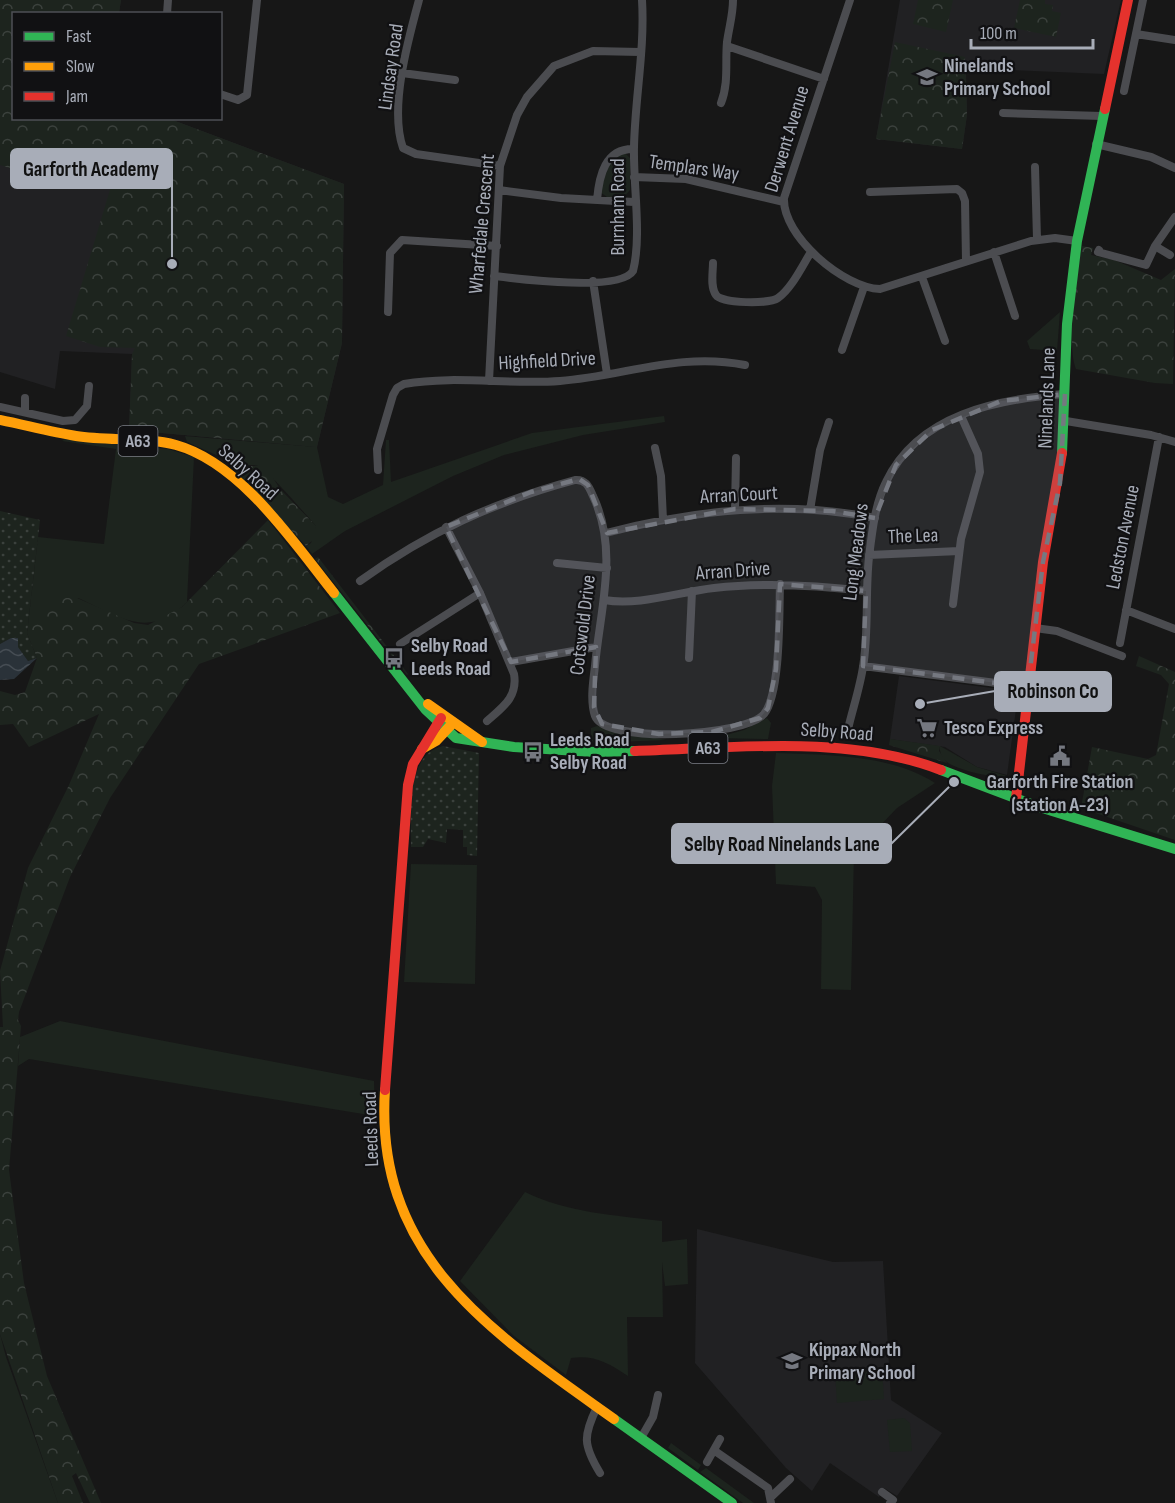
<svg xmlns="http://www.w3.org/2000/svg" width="1175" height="1503" font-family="'Sofia Sans Condensed',sans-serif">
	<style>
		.built { fill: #212123 }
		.grass { fill: #1d241e }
		.forest { fill: url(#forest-crowns) }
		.garden { fill: url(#garden-dots) }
		.water { fill: url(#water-waves) }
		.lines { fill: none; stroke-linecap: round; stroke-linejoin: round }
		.street { stroke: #4b4c50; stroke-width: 8 }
		.fast { stroke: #30b455; stroke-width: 10 }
		.slow { stroke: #ff9f0a; stroke-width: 10 }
		.jam { stroke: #e5322d; stroke-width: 10 }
		.marked { fill: #757880; fill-opacity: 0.2; stroke: #757880; stroke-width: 4.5; stroke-dasharray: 12 8; stroke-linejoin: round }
		.labels { text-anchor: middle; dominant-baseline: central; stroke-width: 4.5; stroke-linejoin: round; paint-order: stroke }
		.shield { fill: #111113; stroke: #7b7e86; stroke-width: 1.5 }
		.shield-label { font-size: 18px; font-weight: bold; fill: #a8adb8 }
		.poi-label { font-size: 20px; font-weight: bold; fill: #a8adb8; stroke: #111113; text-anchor: start }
		.street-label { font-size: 20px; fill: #a8adb8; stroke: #111113 }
		.leader { fill: none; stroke: #a8adb8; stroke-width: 2 }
		.callout-dot { fill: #a8adb8; stroke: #111113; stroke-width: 2 }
		.callout { fill: #a8adb8; stroke: #a8adb8; stroke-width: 2 }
		.callout-label { font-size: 21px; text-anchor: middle; font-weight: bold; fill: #111 }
	</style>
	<defs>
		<pattern id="forest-crowns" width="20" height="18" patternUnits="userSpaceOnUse" patternTransform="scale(1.5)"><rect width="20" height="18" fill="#1d241e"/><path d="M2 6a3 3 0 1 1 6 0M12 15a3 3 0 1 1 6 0" fill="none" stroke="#3b413d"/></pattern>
		<pattern id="garden-dots" width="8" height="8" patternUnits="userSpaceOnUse" patternTransform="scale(1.5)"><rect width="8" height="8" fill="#1d241e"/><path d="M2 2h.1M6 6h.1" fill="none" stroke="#3b413d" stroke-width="1.8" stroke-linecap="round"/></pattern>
		<pattern id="water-waves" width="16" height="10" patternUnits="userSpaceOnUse" patternTransform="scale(1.5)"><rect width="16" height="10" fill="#2a3239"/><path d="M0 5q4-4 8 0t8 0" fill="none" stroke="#464d54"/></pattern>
	</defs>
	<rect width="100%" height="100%" fill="#171717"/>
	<path class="built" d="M0 0H121L119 13 14 14V118L170 119 344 184 342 343 317 447 129 430 132 354 60 351 55 389 0 372Z
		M900 0H1121L1104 74 966 68 967 115 962 149 876 139Z
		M899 676 1015 691 1018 695 1007 775 977 767 945 747 890 739Z
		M697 1229 833 1262 883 1261 891 1400 942 1433 897 1496 884 1488 879 1497 830 1463 812 1491 786 1468 695 1363Z"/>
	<path class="grass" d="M619 154 625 153 630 158V190L623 198 607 197 600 192 608 167Z
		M1060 312 1057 351 1030 349 1027 341Z
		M664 416 665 422 583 435 504 455 453 476 345 531 312 554 306 546 311 543 316 526C307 516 267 469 258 466 250 464 238 466 230 466L223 458 187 442 185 436 317 447 328 497 343 504 383 485 386 440H389L391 482 532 433Z
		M65 439 168 449 194 457 187 602C149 641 118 616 78 598L27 633 38 537 104 544 116 449 62 441Z
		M767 718 771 723 768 739 715 738 744 730Z
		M597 726 666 740 591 743V728Z
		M940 746 977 767 1007 776C998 780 954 769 947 762 942 759 939 751 940 746Z
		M776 753C827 755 890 754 935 783L897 808 854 853 851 990 821 989 822 900 815 887 776 884 772 786Z
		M411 864 477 865 475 984 404 982Z
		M60 1021 374 1081 375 1116 29 1059 18 1066 20 1037Z
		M525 1192C568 1213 614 1215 662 1221V1242L687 1239 688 1284 665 1286 662 1262 663 1317H627L628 1376C608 1363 595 1355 571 1358L566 1375 514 1336 460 1281Z
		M0 1334 6 1357 58 1503H0Z
		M882 1368 884 1399 837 1403 835 1371Z
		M904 1418 910 1423 912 1451 890 1452 887 1420Z
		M671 1443 701 1465 698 1470 668 1448Z
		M706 1468 754 1503H743L700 1472Z"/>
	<path class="forest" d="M0 0H121L119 13 14 14V118L170 119 344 184 342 343 317 447 129 430 132 354 135 348 100 347 66 336 112 183 67 168 64 174 43 169 32 175 0 165Z
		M918 0H953L946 32 913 24Z
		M1020 0H1045V4L1053 5 1052 11 1061 13 1056 37 1014 28Z
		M895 42 965 57 967 115 962 149 876 139Z
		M1082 246 1093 248 1091 255 1114 260 1161 280 1175 269 1173 384 1155 383 1076 369C1066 343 1077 274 1082 246Z
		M230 466H259L268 470 280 489 316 526 315 538 306 546Z
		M268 520 340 613 199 664 110 798 70 877 19 1012 18 1020 21 1026 9 1170 24 1283 47 1376 101 1503H90L76 1473 72 1476 83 1503H58L0 1334V1027H3L0 971 28 868 69 785 99 714 29 747 13 724 0 725V691L15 695 25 692 37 658 27 633 36 610 60 598H77L134 623 148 625 182 607Z
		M318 557 408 674 407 675 315 559Z
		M1139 656 1175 672V840L1081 808 1092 747 1148 759 1156 755 1169 684 1161 675 1136 666Z
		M890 739 940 746 939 751 947 763 889 745Z"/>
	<path class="garden" d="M0 511 40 520 27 633 37 658 28 661 11 638 0 644Z
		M443 746 479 753 477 856 467 855V847H463V830L447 829 446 843 428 839 423 847H411C412 816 404 755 443 746Z"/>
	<path class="water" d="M11 638H18V647L28 661 37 658 14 679 0 680V644Z"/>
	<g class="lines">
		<path class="street" d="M419 0C408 40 389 108 403 148L416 154 500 166
			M850 0 784 198C782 236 844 288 880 289L1031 241 1055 238 1077 241
			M167 14 168 0
			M1136 34 1175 40
			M727 46 824 79
			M402 73 455 80
			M1124 91 1143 0
			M220 94 238 100 247 95 257 0
			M721 103C729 83 725 62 727 42 729 27 733 15 733 0
			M1003 113 1102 116
			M1096 144 1151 157 1175 168
			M1035 167 1037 239
			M634 177 686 179 784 202
			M499 190 561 198 634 202
			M870 192 957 189 962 193 965 201 966 261
			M597 200C599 176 605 148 634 149
			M1155 246 1175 217
			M1099 250 1098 252 1146 265 1155 246 1170 255
			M994 252 1015 316
			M713 263C713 272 710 287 716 295 722 304 770 304 778 298 792 288 802 266 811 252
			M494 276C519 279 620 292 633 271 642 236 633 185 634 147 635 98 645 49 642 0
			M922 277 945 341
			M593 281 607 374
			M388 312 390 253 402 240 497 246
			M842 350 864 287
			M489 381 500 166 517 115 527 97 554 66 593 51 640 52
			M25 398V412
			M0 407 63 421 75 420 87 406 89 386
			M1066 421 1151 435 1175 442
			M655 448 661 476 663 520
			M378 470 377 449 393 395 397 388 404 384C455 375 508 385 560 381 625 376 679 352 745 365
			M735 509 736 458
			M810 510 820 450 829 422
			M446 527 480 593 514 674C518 697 503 707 487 721
			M606 533C695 510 785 500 875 518
			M869 555 959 551
			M557 563 607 568
			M360 581C428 532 494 502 575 480 586 479 589 487 593 496 619 551 600 609 595 666 593 682 590 701 595 716 605 744 744 737 764 714 781 693 779 613 780 584
			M604 600C640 606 678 592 714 588 765 582 815 585 866 591
			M953 604 961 539 980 472 978 454 961 416
			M1126 610 1175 629
			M1035 628 1057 631 1122 656
			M1120 643 1159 437
			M400 644 480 593
			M689 658 692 591
			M511 662 596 647
			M863 666 1028 687
			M848 729C853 708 860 687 863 667 869 631 865 593 869 557 872 532 875 504 886 482 918 414 998 399 1065 394
			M597 1407C583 1436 583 1445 600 1473
			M641 1438 653 1417 658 1395
			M715 1451 768 1488 771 1503
			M707 1462 720 1439
			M882 1492 893 1500 890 1503
			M772 1496 790 1479"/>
		<path class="fast" d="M1062 453 1067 324 1077 241 1105 109
			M334 593 425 709 456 738 514 747 594 752 635 751
			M941 770 1036 806 1175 849
			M614 1419 732 1503"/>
		<path class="slow" d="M0 420C25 425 51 432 76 436 108 441 146 437 176 445 241 463 294 543 334 593
			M428 704 482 742
			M422 749 436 741 451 725
			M385 1090C374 1258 493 1333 614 1419"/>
		<path class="jam" d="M1105 109 1128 0
			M635 751C732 748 848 734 941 770
			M1016 799 1043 562 1062 453
			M385 1090 408 785 413 764 441 718"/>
	</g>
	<path class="marked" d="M1065 394 1060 483 1043 562 1028 687 863 666 866 591 780 584 776 669 768 708 760 718 712 732 659 734 602 724 594 707 596 647 511 662 446 527 531 492 579 479 588 485 607 533 735 509 832 511 875 518 896 465 932 430 1001 401Z"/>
	<defs>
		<g id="school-bare" transform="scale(1.62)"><path d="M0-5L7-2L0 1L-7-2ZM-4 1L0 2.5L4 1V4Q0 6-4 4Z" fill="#757880" stroke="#111113" stroke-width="2.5" paint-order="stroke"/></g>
		<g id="bus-bare" transform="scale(1.62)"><path d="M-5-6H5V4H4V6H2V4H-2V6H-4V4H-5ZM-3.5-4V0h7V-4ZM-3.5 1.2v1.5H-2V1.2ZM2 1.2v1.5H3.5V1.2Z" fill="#757880" stroke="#111113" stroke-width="2.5" paint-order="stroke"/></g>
		<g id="supermarket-bare" transform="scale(1.62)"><path d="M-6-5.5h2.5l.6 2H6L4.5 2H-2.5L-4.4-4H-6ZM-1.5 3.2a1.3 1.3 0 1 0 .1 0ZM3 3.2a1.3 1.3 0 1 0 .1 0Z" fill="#757880" stroke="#111113" stroke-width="2.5" paint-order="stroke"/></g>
		<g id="civic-bare" transform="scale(1.62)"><path d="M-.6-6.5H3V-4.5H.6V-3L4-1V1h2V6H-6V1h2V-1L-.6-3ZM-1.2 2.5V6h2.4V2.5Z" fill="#757880" stroke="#111113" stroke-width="2.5" paint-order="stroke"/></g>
	</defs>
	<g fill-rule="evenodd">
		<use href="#school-bare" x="927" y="77"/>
		<use href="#bus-bare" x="394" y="658"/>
		<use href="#supermarket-bare" x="927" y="728"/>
		<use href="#bus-bare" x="533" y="752"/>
		<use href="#civic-bare" x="1060" y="756"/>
		<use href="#school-bare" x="792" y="1361"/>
	</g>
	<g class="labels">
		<g class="shield">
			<rect x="118.5" y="426" width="39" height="30" rx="4.5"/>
			<rect x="688.5" y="733" width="39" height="30" rx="4.5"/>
		</g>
		<g class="shield-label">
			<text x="138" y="441">A63</text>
			<text x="708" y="748">A63</text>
		</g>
		<g class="poi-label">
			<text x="944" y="66">Ninelands<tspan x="944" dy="23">Primary School</tspan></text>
			<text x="411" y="646">Selby Road<tspan x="411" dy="23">Leeds Road</tspan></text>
			<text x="944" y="728">Tesco Express</text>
			<text x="550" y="740">Leeds Road<tspan x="550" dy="23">Selby Road</tspan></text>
			<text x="1060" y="782" text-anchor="middle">Garforth Fire Station<tspan x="1060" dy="23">(station A-23)</tspan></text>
			<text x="809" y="1350">Kippax North<tspan x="809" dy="23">Primary School</tspan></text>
		</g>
		<g class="street-label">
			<text transform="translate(391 67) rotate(-82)">Lindsay Road</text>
			<text transform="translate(787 139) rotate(-73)">Derwent Avenue</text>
			<text transform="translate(694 168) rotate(8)">Templars Way</text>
			<text transform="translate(618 207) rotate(-90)">Burnham Road</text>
			<text transform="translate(482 224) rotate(-85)">Wharfedale Crescent</text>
			<text transform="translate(547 361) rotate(-3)">Highfield Drive</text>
			<text transform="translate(1047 398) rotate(-88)">Ninelands Lane</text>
			<text transform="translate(248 472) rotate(42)">Selby Road</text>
			<text transform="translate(739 495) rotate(-3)">Arran Court</text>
			<text transform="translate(913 536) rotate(-2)">The Lea</text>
			<text transform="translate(1123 537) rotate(-79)">Ledston Avenue</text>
			<text transform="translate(856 552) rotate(-83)">Long Meadows</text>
			<text transform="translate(733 571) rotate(-4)">Arran Drive</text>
			<text transform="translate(583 625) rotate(-83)">Cotswold Drive</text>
			<text transform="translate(837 732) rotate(4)">Selby Road</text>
			<text transform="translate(371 1129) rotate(-92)">Leeds Road</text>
		</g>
	</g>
	<path class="leader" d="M172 264L172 169M920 704L995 691M954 782L891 844"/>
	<g class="callout-dot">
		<circle cx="172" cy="264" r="6"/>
		<circle cx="920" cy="704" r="6"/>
		<circle cx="954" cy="782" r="6"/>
	</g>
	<g class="callout">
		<rect x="11" y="149" width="161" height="39" rx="6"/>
		<rect x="995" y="672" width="116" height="39" rx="6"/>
		<rect x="672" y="824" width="219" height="39" rx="6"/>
	</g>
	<g class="callout-label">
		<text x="91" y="176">Garforth Academy</text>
		<text x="1053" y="698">Robinson Co</text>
		<text x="782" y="851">Selby Road Ninelands Lane</text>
	</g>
	<rect x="12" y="12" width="210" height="108" fill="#111113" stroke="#4d4f55" stroke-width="1.5"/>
	<rect x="24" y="32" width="30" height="9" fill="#30b455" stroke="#4d4f55" stroke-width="1.5"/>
	<text x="66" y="42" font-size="18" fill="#a8adb8">Fast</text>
	<rect x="24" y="62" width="30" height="9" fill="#ff9f0a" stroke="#4d4f55" stroke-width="1.5"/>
	<text x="66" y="72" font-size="18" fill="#a8adb8">Slow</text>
	<rect x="24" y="92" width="30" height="9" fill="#e5322d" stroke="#4d4f55" stroke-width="1.5"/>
	<text x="66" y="102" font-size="18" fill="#a8adb8">Jam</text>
	<path d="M971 39v9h122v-9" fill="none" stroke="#a8adb8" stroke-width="3"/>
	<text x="980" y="39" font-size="18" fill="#a8adb8" stroke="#111113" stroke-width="4.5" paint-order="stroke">100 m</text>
</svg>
